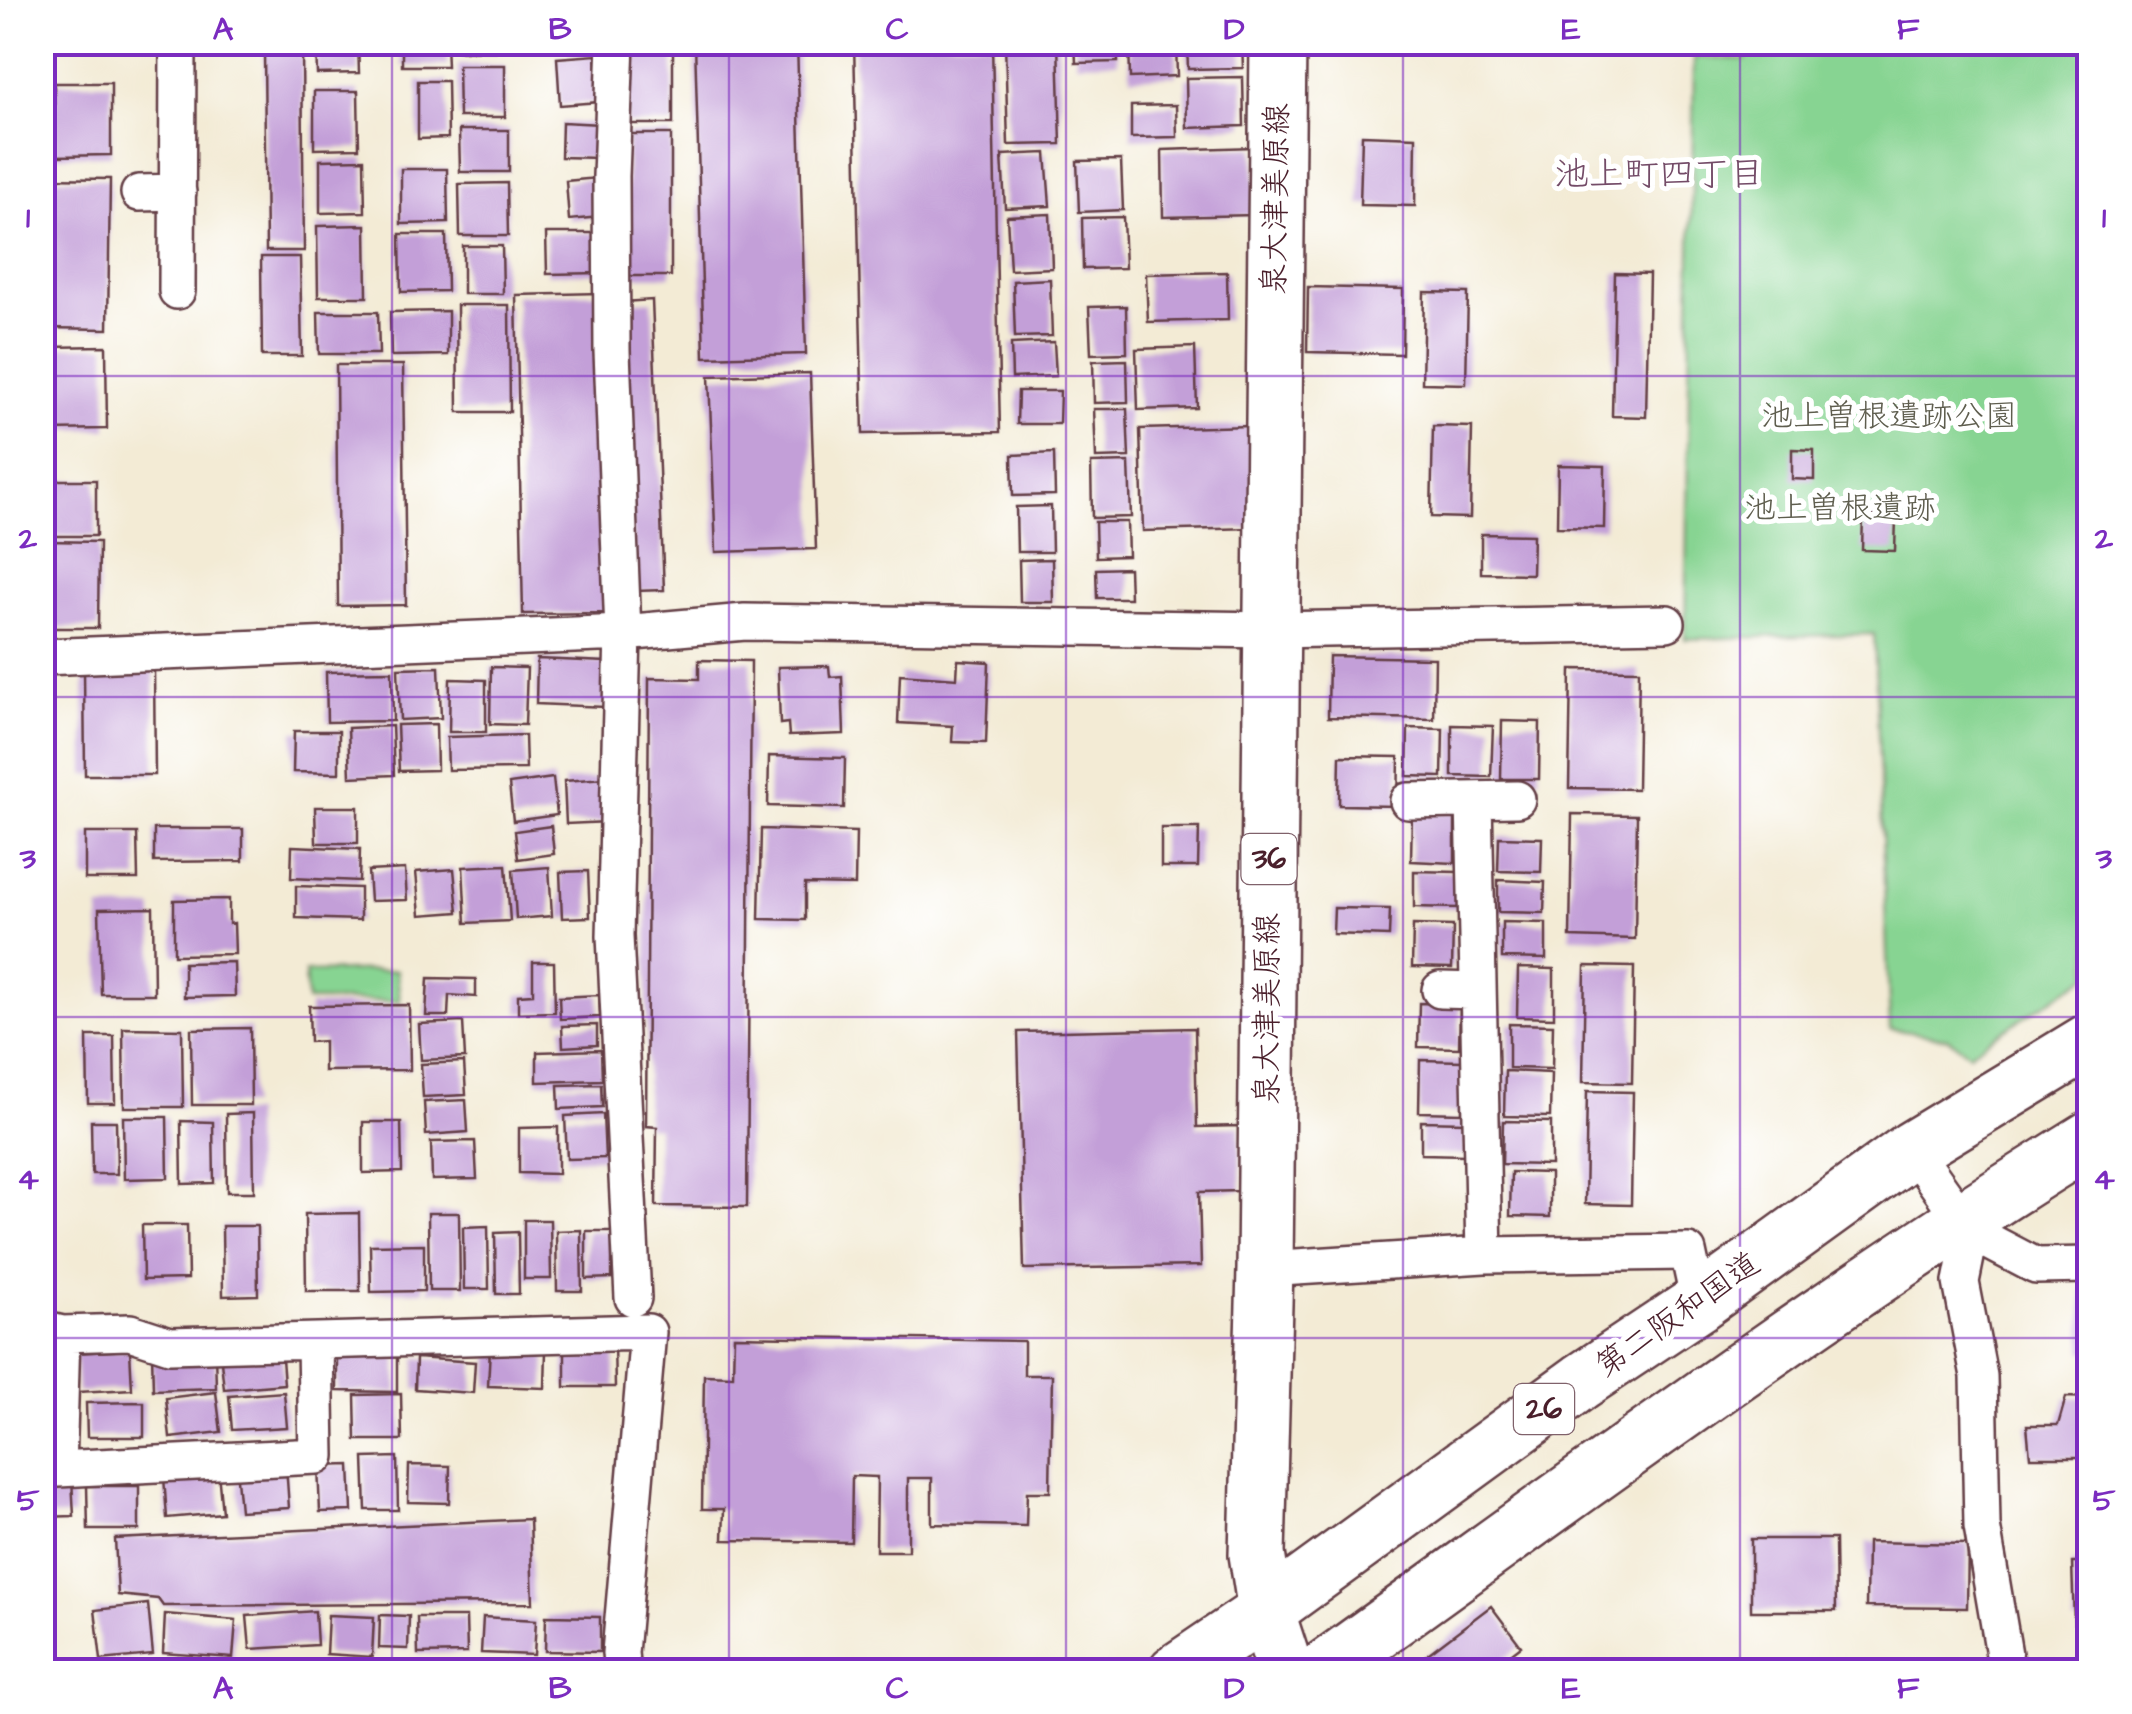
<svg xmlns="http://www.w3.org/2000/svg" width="2132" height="1714" font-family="'Architects Daughter','Klee One',sans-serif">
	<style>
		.green { fill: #87d492; stroke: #687a5e; stroke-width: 2.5 }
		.building { fill: #c39fd8 }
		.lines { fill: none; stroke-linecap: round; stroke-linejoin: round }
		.minor-casing { stroke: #633e44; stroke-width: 40 }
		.primary-casing { stroke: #633e44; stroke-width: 60 }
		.trunk-casing { stroke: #633e44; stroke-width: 60 }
		.minor { stroke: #fff; stroke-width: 35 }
		.primary { stroke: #fff; stroke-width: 55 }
		.trunk { stroke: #fff; stroke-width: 55 }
		.grid { fill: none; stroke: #7b2cbf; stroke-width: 2.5; stroke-opacity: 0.55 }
		.labels { text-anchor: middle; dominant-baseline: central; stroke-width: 10; stroke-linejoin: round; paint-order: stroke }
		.shield { fill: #fff; stroke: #80626b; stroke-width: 2.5 }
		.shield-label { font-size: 30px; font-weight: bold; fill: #4a1f2b }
		.street-label { font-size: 32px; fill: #4a1f2b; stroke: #fff }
		.park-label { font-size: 32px; fill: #5f5e4f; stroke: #fff }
		.neighbourhood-label { font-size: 35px; fill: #744c68; stroke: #fff }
		.neatline { fill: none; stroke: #7b2cbf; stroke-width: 4 }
		.grid-label { font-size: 32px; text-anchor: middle; font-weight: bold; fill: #7b2cbf }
	</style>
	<rect width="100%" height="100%" fill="#fff"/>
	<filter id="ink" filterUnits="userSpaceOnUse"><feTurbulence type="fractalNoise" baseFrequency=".01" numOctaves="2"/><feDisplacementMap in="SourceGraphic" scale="20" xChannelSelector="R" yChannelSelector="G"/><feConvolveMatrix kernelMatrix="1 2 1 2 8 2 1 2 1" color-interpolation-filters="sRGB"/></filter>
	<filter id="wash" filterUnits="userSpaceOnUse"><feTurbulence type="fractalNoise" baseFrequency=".0048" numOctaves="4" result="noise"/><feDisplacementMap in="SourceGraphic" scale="40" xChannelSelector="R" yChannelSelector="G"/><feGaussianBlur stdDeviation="2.25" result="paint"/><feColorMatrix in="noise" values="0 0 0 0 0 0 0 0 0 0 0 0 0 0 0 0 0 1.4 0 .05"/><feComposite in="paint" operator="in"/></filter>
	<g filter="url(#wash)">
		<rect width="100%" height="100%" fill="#f3ebd5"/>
		<path class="green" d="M1748 42 2089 43V975L1969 1053 1947 1038 1890 1029 1874 634 1685 639 1694 57 1746 60Z
			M397 970 400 1001H307L305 972Z"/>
		<g id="blocks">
			<path class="building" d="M316 42H358L359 73 317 74Z
				M402 42H446L447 66H402Z
				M458 42H503V51H458Z
				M544 42H599V49L544 48Z
				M627 42H673V124H627Z
				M695 42H797L806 354 704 357Z
				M854 42H992L1000 432 863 434Z
				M1005 42H1058L1061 144 1008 145Z
				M1075 42H1117L1118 62 1076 63Z
				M1129 42H1176L1177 76 1130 78Z
				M1187 42H1242L1243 68 1188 69Z
				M264 51H302L304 251H266Z
				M596 55 599 102 560 105 557 58Z
				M458 65H505V117H459Z
				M1243 77 1244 126 1187 128 1186 78Z
				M418 81H447L448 138 418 139Z
				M54 83H111V155L55 156Z
				M314 91H358L359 148 314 149Z
				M1176 105 1177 137 1131 138V106Z
				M562 122 600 124 599 158 561 157Z
				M459 130H509V172H460Z
				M627 134H671V276H626Z
				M1362 135 1416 137 1415 206 1360 205Z
				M1254 147 1256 215 1163 217 1162 150Z
				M1046 153 1050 206 1005 208 1002 155Z
				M364 159 365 212 320 213V160Z
				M1121 160 1123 210 1079 212 1077 161Z
				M401 169H447L448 223 401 224Z
				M46 178 110 179 108 329 45 328Z
				M597 178 600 217 569 220 566 181Z
				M507 183 508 236H460L459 184Z
				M1050 214 1052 268 1010 270 1007 216Z
				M1123 217 1125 268 1083 269 1082 218Z
				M366 225 367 297H318L317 226Z
				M546 233H600L601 273 547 274Z
				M400 234H446L447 291 401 292Z
				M463 246H502L503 294H463Z
				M261 257H300L302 356H262Z
				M1227 272 1228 320 1148 322 1146 274Z
				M1615 273 1649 274 1646 417 1612 416Z
				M1050 279 1052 336 1015 337 1013 281Z
				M1308 287 1403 289 1402 354 1307 352Z
				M1424 292 1468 293 1466 384 1422 383Z
				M600 293 607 613 523 614 516 295Z
				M652 300 664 590 635 591 623 302Z
				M457 305H509L510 412H458Z
				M1126 306 1127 353 1091 354 1089 307Z
				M448 311V355L391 356 390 312Z
				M318 312H378L379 354H319Z
				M1054 342 1056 376 1012 378 1011 344Z
				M106 346 107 429 48 430V347Z
				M1195 347 1197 408 1138 410 1136 349Z
				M1127 360 1128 402 1094 403 1093 361Z
				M336 365H403L406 605 338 606Z
				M810 373 816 549 716 552 709 376Z
				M1018 391H1060L1059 424H1017Z
				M1094 409H1127L1129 457 1096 458Z
				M1250 426 1253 528 1143 531 1140 429Z
				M1433 426 1472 427 1470 518 1431 517Z
				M1792 449 1814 450V480L1792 479Z
				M1054 453 1055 495 1013 496 1012 455Z
				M1129 462 1131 517 1092 518 1091 463Z
				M1558 465 1605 466 1604 528 1557 527Z
				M42 480H96V536H42Z
				M1051 506 1052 552H1017L1016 507Z
				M1863 516 1896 517 1895 551 1862 550Z
				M1095 522H1127L1128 556 1096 557Z
				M1481 534 1533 535 1532 574 1481 573Z
				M47 541 99 542 98 628H47Z
				M1052 559 1053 602H1020L1019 560Z
				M1129 568 1130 598H1097L1096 569Z
				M1329 656 1435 658 1434 719 1328 717Z
				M537 659 607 662 605 707 536 704Z
				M699 660 751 661 747 1207 656 1206 657 1127 646 1126 649 678 699 679Z
				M958 660 989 662 986 743 952 742 953 726 898 723 900 674 957 678Z
				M829 666 830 677 842 676 844 734 789 736 788 723 780 724 778 667Z
				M439 667 441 718 400 720 398 668Z
				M491 667 527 668 525 725 490 724Z
				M154 668 155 775H85L84 669Z
				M1571 669 1639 670 1637 789 1569 788Z
				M392 671 393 721 327 722 326 672Z
				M450 679 486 680V732H449Z
				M1502 721 1540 722 1539 779H1501Z
				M436 724 437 770 399 771 397 725Z
				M1452 725 1493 726 1491 777 1452 776Z
				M392 726 394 775 350 777 348 728Z
				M1408 728 1443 729 1442 777 1407 776Z
				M294 731H339V773L293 772Z
				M525 735 526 769 448 770 447 737Z
				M769 756 845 758 844 808 768 806Z
				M1340 756 1399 757 1398 806 1339 805Z
				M553 778 557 815 513 821 509 784Z
				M605 778 608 822 566 824 564 781Z
				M315 807H358V843H316Z
				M1412 812 1455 813V863L1411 861Z
				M1572 814 1637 815 1635 939 1570 937Z
				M551 826 554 854 518 859 515 831Z
				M1161 828H1199L1198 867H1161Z
				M154 829H243V861L154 862Z
				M761 829 856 832 855 885 805 884V920L759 919Z
				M85 833H137L138 879H85Z
				M1499 837 1542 838 1541 872 1498 871Z
				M292 846 360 849 359 881 291 878Z
				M506 865 510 921 466 923 463 867Z
				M549 867 552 916 516 919 513 870Z
				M405 869 407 900 370 901 368 871Z
				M454 869 458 912 420 915 416 872Z
				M588 871 590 917 562 918 560 872Z
				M1414 871 1458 872V908L1414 907Z
				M1498 880 1545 882 1544 913 1498 912Z
				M296 886 360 888V920L296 918Z
				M229 899V924L234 923 235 954 174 955V900Z
				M153 908 154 994H101L99 909Z
				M1334 908 1390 909 1389 936 1333 934Z
				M1502 922 1546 923V959L1502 958Z
				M1413 925 1453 926 1452 968 1412 967Z
				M234 962 235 996 184 997V963Z
				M533 962H554L555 1012 518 1013V995L533 994Z
				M1585 966 1634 967 1632 1083 1583 1082Z
				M1518 968 1554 969V1018L1517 1017Z
				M428 978 476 979V997L449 995 448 1016H426Z
				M599 995 600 1017 560 1019 559 997Z
				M1419 1003 1460 1005 1459 1048 1418 1047Z
				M409 1005 410 1070 324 1071V1041L310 1042 309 1006Z
				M463 1022 465 1058 421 1060 419 1024Z
				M1509 1024 1553 1025 1552 1069 1509 1068Z
				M597 1025V1045L563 1047 562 1026Z
				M123 1028 182 1029 183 1107H124Z
				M250 1028 251 1105H192L191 1029Z
				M1195 1028 1197 1127 1239 1126 1241 1191 1199 1192 1201 1266 1024 1269 1018 1032Z
				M87 1036H114L115 1103H88Z
				M601 1050 602 1080 537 1082V1052Z
				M1420 1060 1463 1061 1462 1113 1419 1112Z
				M464 1062 466 1095 423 1097 421 1064Z
				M1505 1071 1551 1073 1550 1117 1504 1116Z
				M601 1084 602 1107 559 1109 558 1085Z
				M1587 1091 1633 1092 1631 1205 1585 1204Z
				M466 1100 468 1132 426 1135 424 1102Z
				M253 1113 254 1192H227L226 1114Z
				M603 1114 605 1158 567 1159 565 1116Z
				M123 1117H167L168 1178 124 1179Z
				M91 1121H116L117 1174H92Z
				M181 1121 213 1122 214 1183 182 1184Z
				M1421 1121 1465 1122V1155L1421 1154Z
				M1503 1121 1551 1122V1165L1502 1164Z
				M363 1122H401L402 1172 363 1173Z
				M558 1127V1174L519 1173V1128Z
				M475 1141 477 1179 432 1180 431 1142Z
				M1511 1172 1550 1173V1217L1510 1216Z
				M359 1213 360 1291H306L305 1214Z
				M428 1213H459L460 1291H429Z
				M524 1220H550L551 1279H524Z
				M142 1225H187L188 1279 143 1280Z
				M222 1226H257L258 1295 223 1296Z
				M488 1226 489 1289H464L463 1227Z
				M581 1230 582 1291H557L556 1231Z
				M586 1231H612V1278L586 1279Z
				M518 1232 519 1294H496L495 1233Z
				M424 1244V1291L371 1292 370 1245Z
				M2082 1291H2090V1352H2082Z
				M734 1336 1024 1341V1375H1052L1050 1492H1027L1026 1526 932 1524V1478H908V1551H876L877 1477 852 1476 851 1542 723 1540 724 1509H702L704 1375 733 1376Z
				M614 1344 615 1387H565V1345Z
				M281 1346 284 1384 224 1389 220 1352Z
				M490 1348 546 1350 545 1388 488 1386Z
				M130 1350 132 1389 78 1392 75 1353Z
				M337 1350H397V1392L337 1391Z
				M215 1351 216 1388 153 1390 152 1352Z
				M416 1358 475 1362 473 1393 415 1389Z
				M216 1392 221 1432 170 1438 166 1398Z
				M284 1392 287 1427 232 1430 229 1396Z
				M401 1394 402 1440H356L355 1395Z
				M2066 1397 2090 1398V1457H2030L2027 1425H2058Z
				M144 1402V1437H87L86 1403Z
				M397 1457 398 1510H366L364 1458Z
				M286 1465 289 1508 240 1511 236 1468Z
				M350 1465 352 1511 320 1512 318 1466Z
				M409 1465 450 1466 449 1503 408 1502Z
				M218 1472 222 1513 167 1518 164 1477Z
				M72 1479 74 1516 42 1517V1480Z
				M87 1486H139V1530H88Z
				M530 1519 533 1603 163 1606 158 1599 118 1595 115 1539Z
				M1751 1539H1835L1836 1611H1751Z
				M1867 1542 1968 1544 1967 1608 1866 1607Z
				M2072 1563H2090V1623H2074Z
				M148 1604 153 1655 101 1660 95 1610Z
				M1491 1606 1521 1646 1487 1672H1404Z
				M315 1611 317 1645 250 1649 247 1616Z
				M165 1614 236 1620 233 1658 163 1653Z
				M328 1615 374 1617 372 1657 326 1654Z
				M380 1615 409 1616 408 1649 379 1648Z
				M546 1616 600 1617V1652L545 1651Z
				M417 1617H466L467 1653 418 1654Z
				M483 1617 536 1620 534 1655 481 1653Z
				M133 1665V1672H95V1666Z"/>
		</g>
	</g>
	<g filter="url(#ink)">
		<use href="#blocks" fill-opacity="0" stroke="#633e44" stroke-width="2.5"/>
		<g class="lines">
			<g class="minor-casing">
				<path id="minor" d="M616 42 611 176 612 351 623 633 615 936 633 1298
					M139 193 178 192
					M177 291 178 42
					M42 657 623 633 745 622 1271 630 1667 623
					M1474 800 1484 1255
					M1408 801 1517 799
					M1440 990 1478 991
					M1912 1149 1971 1232 2036 1266 2090 1265
					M1971 1232 1961 1282 1979 1376 1982 1526 2007 1672
					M1265 1269 1484 1255 1688 1252 1699 1303
					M42 1329 62 1334 130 1332 170 1345 648 1332 620 1653 622 1672
					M62 1334 58 1469 317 1456 315 1343"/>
			</g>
			<g class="primary-casing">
				<path id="primary" d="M1278 42 1265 1269 1257 1554 1266 1611 1286 1672"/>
			</g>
			<g class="trunk-casing">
				<path id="trunk" d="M1176 1672 1266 1611 1582 1381 1699 1303 1912 1149 2090 1041
					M1320 1672C1574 1490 1824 1303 2090 1139"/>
			</g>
			<use href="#minor" class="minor"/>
			<use href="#primary" class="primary"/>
			<use href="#trunk" class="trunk"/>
		</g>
	</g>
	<path class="grid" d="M392 42V1672M729 42V1672M1066 42V1672M1403 42V1672M1740 42V1672M42 376H2090M42 697H2090M42 1017H2090M42 1338H2090"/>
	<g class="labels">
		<g class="shield">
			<rect x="1241.5" y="834" width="55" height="50" rx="8"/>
			<rect x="1514" y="1384" width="60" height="50" rx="8"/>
		</g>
		<g class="shield-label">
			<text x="1269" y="859">36</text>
			<text x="1544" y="1409">26</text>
		</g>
		<g class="street-label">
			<text transform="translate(1276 199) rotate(-89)">泉大津美原線</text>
			<text transform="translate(1267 1009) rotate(-90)">泉大津美原線</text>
			<text transform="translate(1678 1315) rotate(-35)">第二阪和国道</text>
		</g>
		<g class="park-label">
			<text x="1889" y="416">池上曽根遺跡公園</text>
			<text x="1840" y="508">池上曽根遺跡</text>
		</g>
		<g class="neighbourhood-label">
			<text x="1659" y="174">池上町四丁目</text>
		</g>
	</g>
	<rect width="2132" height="1714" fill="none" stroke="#fff" stroke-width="110"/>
	<rect x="55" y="55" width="2022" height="1604" class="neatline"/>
	<g class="grid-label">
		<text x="223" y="39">A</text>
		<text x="560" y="39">B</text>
		<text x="897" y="39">C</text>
		<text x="1234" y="39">D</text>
		<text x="1571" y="39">E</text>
		<text x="1908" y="39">F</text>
		<text x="28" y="227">1</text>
		<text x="2104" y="227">1</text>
		<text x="28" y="548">2</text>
		<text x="2104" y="548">2</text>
		<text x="28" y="868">3</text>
		<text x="2104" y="868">3</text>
		<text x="28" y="1189">4</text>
		<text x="2104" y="1189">4</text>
		<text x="28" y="1510">5</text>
		<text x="2104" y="1510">5</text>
		<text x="223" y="1698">A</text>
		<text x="560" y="1698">B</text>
		<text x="897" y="1698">C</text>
		<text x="1234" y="1698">D</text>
		<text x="1571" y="1698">E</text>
		<text x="1908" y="1698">F</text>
	</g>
</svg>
